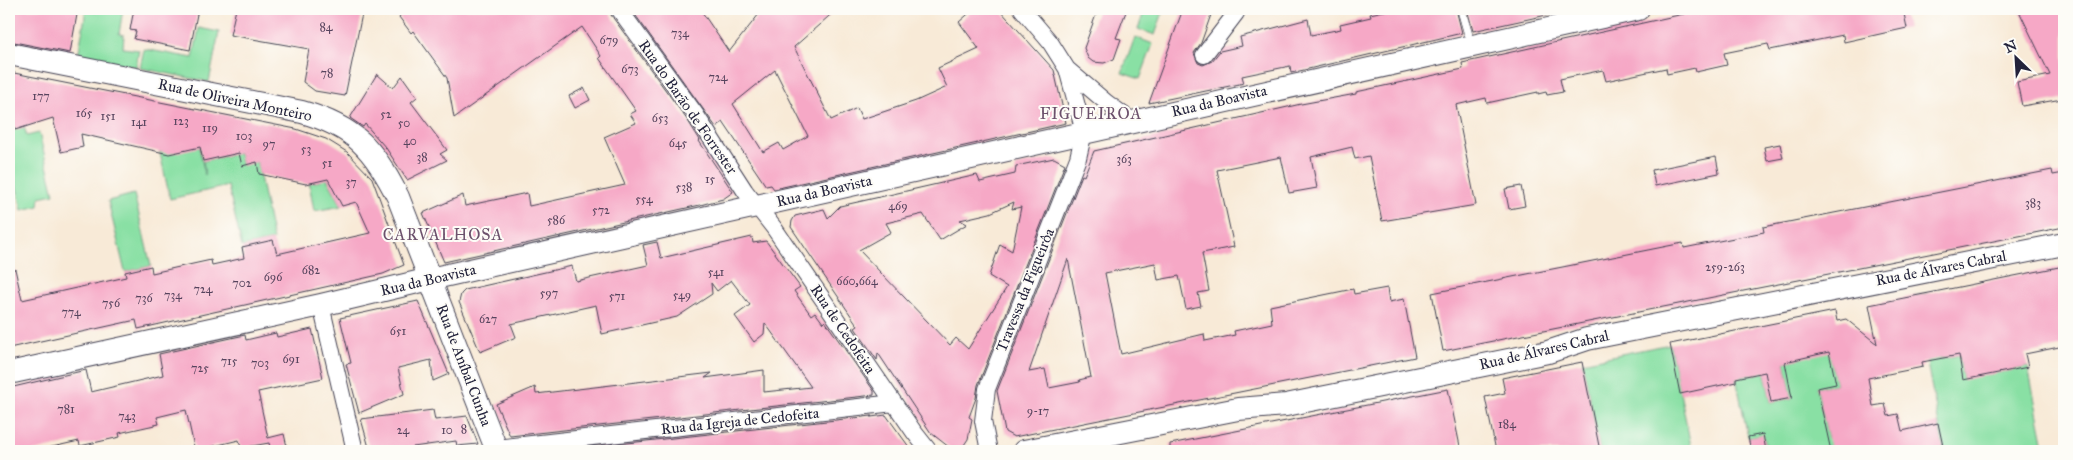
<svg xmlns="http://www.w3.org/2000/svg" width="2073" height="460" font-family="'IM FELL Great Primer',serif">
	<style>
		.green { fill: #89e0a4; stroke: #568170 }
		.building { fill: #f6a8c6; fill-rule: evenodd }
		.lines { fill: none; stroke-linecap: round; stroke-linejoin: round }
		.lane-casing { stroke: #424052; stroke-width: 9 }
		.street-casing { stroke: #424052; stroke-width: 18 }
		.secondary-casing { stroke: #424052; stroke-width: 24 }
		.lane { stroke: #fff; stroke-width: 8 }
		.street { stroke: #fff; stroke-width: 16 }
		.secondary { stroke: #fff; stroke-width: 22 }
		.labels { text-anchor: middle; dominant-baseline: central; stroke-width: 4; stroke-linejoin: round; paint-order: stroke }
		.number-label { font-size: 12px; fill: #57445e }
		.street-label { font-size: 15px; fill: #22223b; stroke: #fdfcf7 }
		.neighbourhood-label { font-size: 16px; letter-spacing: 1px; fill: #6c516c; stroke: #fdfcf7 }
	</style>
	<rect width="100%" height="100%" fill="#fdfcf7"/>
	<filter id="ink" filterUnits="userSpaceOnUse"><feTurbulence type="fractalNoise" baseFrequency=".02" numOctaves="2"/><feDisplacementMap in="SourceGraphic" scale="10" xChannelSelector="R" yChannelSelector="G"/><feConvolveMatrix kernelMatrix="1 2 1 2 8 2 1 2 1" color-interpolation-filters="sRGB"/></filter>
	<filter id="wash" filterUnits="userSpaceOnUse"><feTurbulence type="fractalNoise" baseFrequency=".0096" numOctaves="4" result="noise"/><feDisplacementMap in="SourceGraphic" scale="20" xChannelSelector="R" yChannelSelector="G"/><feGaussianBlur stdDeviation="1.12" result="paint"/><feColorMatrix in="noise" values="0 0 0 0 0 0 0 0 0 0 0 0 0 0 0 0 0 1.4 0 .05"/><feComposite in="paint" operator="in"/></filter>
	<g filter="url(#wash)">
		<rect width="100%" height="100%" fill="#f8ead7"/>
		<path class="green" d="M96 9H123L119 34 124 35 123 48 139 50 136 67 78 56 86 11 96 12Z
			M1145 9H1164L1155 35 1138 29Z
			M199 28 219 32 209 82 140 68 144 49 193 58Z
			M1135 37 1153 44 1140 79 1122 73Z
			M24 127 27 136 39 133 54 194 40 197 39 206 22 210 9 154V131Z
			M158 144 199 147 205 175 203 161 239 153 242 165 257 162 273 240 242 247 228 186 170 199Z
			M319 174 326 177 342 206 314 211 309 183 321 181Z
			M134 194 151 266 125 272 108 201Z
			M1927 293 1939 359 1959 355 1963 379 2028 367 2045 451H1944L1914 296Z
			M1822 314 1836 384 1817 388 1831 451H1775L1774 446 1766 448 1764 438 1760 435 1748 437 1736 378 1760 373 1758 362 1762 361 1771 402 1792 398 1785 362 1805 357Z
			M1670 344 1692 451H1600L1582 362Z"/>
		<g id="blocks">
			<path class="building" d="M9 9H78L70 53 9 41Z
				M134 9 155 13 156 9H198L190 50 134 39 136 31 130 30Z
				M236 9H363L345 96 315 91 303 82 309 49 230 35Z
				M405 9H609L611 15 688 121 700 140 699 141 733 192 723 199 700 205 444 262 423 213 463 195 465 206 527 193 529 206 625 185 604 137 636 123 630 114 636 111 599 58 601 56 582 27 454 118 447 78 413 31 411 33 399 17Z
				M631 9H700L729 52 763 9H837L794 47 831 120 857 108 862 119 916 101 947 87 938 68 979 49 959 22 974 9H999L1054 70 1066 123 774 189 771 185 766 186 723 122 716 127ZM775 70 808 136 783 150 779 143 763 152 733 104Z
				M1098 9H1127L1116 38 1121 39 1114 59 1104 63 1093 62 1088 58 1084 48Z
				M1183 9H1213L1201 43 1194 53 1198 63 1203 65 1212 61 1220 51 1242 46 1240 37 1308 19 1311 35 1341 29 1340 24 1371 17 1370 14 1393 9H1456L1462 33 1291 73 1290 66 1242 76 1244 83 1149 103Z
				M1467 9H1546L1547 15 1473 31Z
				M1706 9H1903L1907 28 1844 42 1843 35 1770 50 1768 44 1724 53 1727 65 1696 72 1695 68 1667 74 1666 68 1606 81 1603 70 1560 79 1563 92 1547 95 1546 92 1538 94V92L1487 103 1486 98 1456 105 1476 205 1382 221 1369 156 1355 159 1352 147 1311 157 1317 188 1289 193 1281 157 1217 170 1234 247 1202 253 1209 291 1198 293 1201 306 1186 309 1179 276 1158 280 1155 263 1105 273 1121 354 1204 334 1205 341 1235 335 1234 331 1272 323 1270 306 1353 289 1354 294 1387 288 1389 302 1404 299 1415 357 1014 437 1005 432 997 391 1082 175 1084 176 1094 151 1301 104 1356 94V92L1463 69 1462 63ZM1068 259 1091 377 1079 380 1080 382 1049 388 1045 369 1029 372Z
				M2018 9H2064V104L2062 99 2022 106 2017 82 2050 75Z
				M9 72 296 129 326 139 347 152 372 178 404 265 383 274 138 329 136 320 9 348V270L15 269 22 300 126 277 125 272 151 266 152 273 211 260 212 265 244 258 242 247 273 240 277 254 370 233 356 202 342 206 328 179 306 184 259 174 257 162 242 166 239 153 203 161 200 147 169 154 81 134 83 147 61 152 53 118 15 130 11 110H9Z
				M377 74 393 88 402 76 417 97 411 102 447 150 440 154 447 160 407 180 386 148 365 124 363 127 350 118Z
				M584 88 590 100 575 108 569 96Z
				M1780 144 1783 158 1767 161 1764 147Z
				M1716 157 1719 173 1655 186 1652 170Z
				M1054 158 1065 164 978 385 976 398 969 417 972 419 968 439 960 451H954L931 433 878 353 877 360 855 328 858 326 791 227 792 221 795 216 824 209 828 218 840 206 977 175 980 182 1015 174 1016 166ZM1014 202 1012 209 1021 207 1012 251 1000 244 989 276 1007 287 968 349 956 338 950 345 859 250 891 232 886 223 923 214 940 240 967 224 960 220 990 213Z
				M2052 170 2053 175 2064 173V227L1443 351 1432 293 1683 243 1684 248 1764 232 1763 227Z
				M1521 186 1525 206 1509 209 1505 189Z
				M752 237 753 243 766 241 800 287 794 291 811 315 815 312 823 323 825 321 874 391V395L510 436 496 404 535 387 536 394 712 373 705 378 764 370V392L811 387 765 323 764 334 754 342 735 316 750 305 731 280 717 291 711 283 712 294 677 317 602 334 596 305 511 324 516 337 480 352 459 302 461 294 465 290 572 266 576 281 648 265 643 245 657 242 661 258Z
				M2064 266V346L2025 354 2028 367 1963 380 1959 355 1922 362 1923 367 1868 378 1873 406 1885 404 1888 416 1898 414 1902 431 1938 423 1944 451H1831L1817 388 1836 384 1829 352 1785 362 1792 398 1771 402 1765 372 1736 378V382L1680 394 1670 344 1835 311 1837 321 1846 319 1877 344 1869 305Z
				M418 301 449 374 433 381 431 360 398 368 404 394 359 413 346 364 351 363 340 318Z
				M312 329 323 378 258 392 268 438 284 434 288 451H271L269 443 241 448 239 440 210 447 211 451H195L186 410 157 417 159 424 119 433 120 437 80 446 79 441 34 451H9V388L86 370 91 392 163 375 159 354 245 335 246 340 276 333 277 337Z
				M1582 362 1600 451H1496L1485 397 1505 393 1502 378Z
				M1448 389 1461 451H1170V444Z
				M433 410 435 420 467 416 478 444 457 446 456 441 413 447 414 450 406 451H370L361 419Z
				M886 415 912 451H556L872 416 871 417Z
				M1763 434 1766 451H1751L1748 437Z"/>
		</g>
	</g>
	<g filter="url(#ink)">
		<use href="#blocks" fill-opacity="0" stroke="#424052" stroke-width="1"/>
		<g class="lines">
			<g class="lane-casing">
				<path id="lane" d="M1461 9 1468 33"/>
			</g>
			<g class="street-casing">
				<path id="street" d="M619 9 696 115 745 191 774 228 914 432 929 451
					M1022 9 1050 42 1067 69 1107 103 1132 121
					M1204 55 1236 13V9
					M321 305 355 451
					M496 448 894 403
					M989 451 983 421 987 389 1078 158 1084 132 1067 69"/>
			</g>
			<g class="secondary-casing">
				<path id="secondary" d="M9 54 302 112C355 127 374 149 398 197L497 451
					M9 373 321 305 430 279 1638 9
					M1024 451 1238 409 1286 405 1548 352 1587 339 2064 244"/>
			</g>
			<use href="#lane" class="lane"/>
			<use href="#street" class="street"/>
			<use href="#secondary" class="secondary"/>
		</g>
	</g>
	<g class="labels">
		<g class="number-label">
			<text x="326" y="27">84</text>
			<text x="680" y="33">734</text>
			<text x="609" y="40">679</text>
			<text x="630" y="69">673</text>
			<text x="327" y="73">78</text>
			<text x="718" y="77">724</text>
			<text x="41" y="96">177</text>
			<text x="84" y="113">165</text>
			<text x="386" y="114">52</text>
			<text x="108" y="116">151</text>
			<text x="660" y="118">653</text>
			<text x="181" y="121">123</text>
			<text x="139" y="122">141</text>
			<text x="404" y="123">50</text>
			<text x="210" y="128">119</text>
			<text x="244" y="136">103</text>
			<text x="410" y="141">40</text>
			<text x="678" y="143">645</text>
			<text x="269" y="144">97</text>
			<text x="306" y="149">53</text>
			<text x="422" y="157">38</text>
			<text x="1124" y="159">363</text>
			<text x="327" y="163">51</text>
			<text x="710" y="179">15</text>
			<text x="351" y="182">37</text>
			<text x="684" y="187">538</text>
			<text x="644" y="199">554</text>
			<text x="2033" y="203">383</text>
			<text x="898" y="206">469</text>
			<text x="601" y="210">572</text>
			<text x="556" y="220">586</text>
			<text x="1725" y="267">259-263</text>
			<text x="311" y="270">682</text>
			<text x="716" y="272">541</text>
			<text x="273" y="277">696</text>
			<text x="857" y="281">660,664</text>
			<text x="242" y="283">702</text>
			<text x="203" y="289">724</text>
			<text x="549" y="293">597</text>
			<text x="173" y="295">734</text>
			<text x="682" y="295">549</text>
			<text x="617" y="296">571</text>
			<text x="144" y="298">736</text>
			<text x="111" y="303">756</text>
			<text x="71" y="312">774</text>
			<text x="488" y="319">627</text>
			<text x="398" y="331">651</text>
			<text x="291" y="359">691</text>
			<text x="229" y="361">715</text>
			<text x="260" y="363">703</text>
			<text x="200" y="368">725</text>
			<text x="66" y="409">781</text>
			<text x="1038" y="411">9-17</text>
			<text x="127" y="416">743</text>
			<text x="1507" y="424">184</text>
			<text x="464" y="429">8</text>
			<text x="403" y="430">24</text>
			<text x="447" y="430">10</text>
		</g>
		<g class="street-label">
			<text transform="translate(235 100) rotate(12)">Rua de Oliveira Monteiro</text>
			<text transform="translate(1219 101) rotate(-13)">Rua da Boavista</text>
			<text transform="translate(688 107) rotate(55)">Rua do Barão de Forrester</text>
			<text transform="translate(824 191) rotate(-13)">Rua da Boavista</text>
			<text transform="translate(1941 268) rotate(-11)">Rua de Álvares Cabral</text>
			<text transform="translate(428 280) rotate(-13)">Rua da Boavista</text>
			<text transform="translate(1025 290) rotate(-68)">Travessa da Figueirôa</text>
			<text transform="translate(843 329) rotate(56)">Rua de Cedofeita</text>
			<text transform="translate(1544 350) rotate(-13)">Rua de Álvares Cabral</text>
			<text transform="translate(464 365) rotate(69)">Rua de Aníbal Cunha</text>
			<text transform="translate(740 421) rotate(-6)">Rua da Igreja de Cedofeita</text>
		</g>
		<g class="neighbourhood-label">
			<text x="1091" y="113">FIGUEIROA</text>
			<text x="443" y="234">CARVALHOSA</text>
		</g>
	</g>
	<rect width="2073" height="460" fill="none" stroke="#fdfcf7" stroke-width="30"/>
	<g transform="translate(2016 58) rotate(335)" stroke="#fdfcf7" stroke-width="4" paint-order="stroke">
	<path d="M0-4L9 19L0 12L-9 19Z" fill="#22223b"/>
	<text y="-8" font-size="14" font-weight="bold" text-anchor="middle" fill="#22223b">N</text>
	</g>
</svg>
